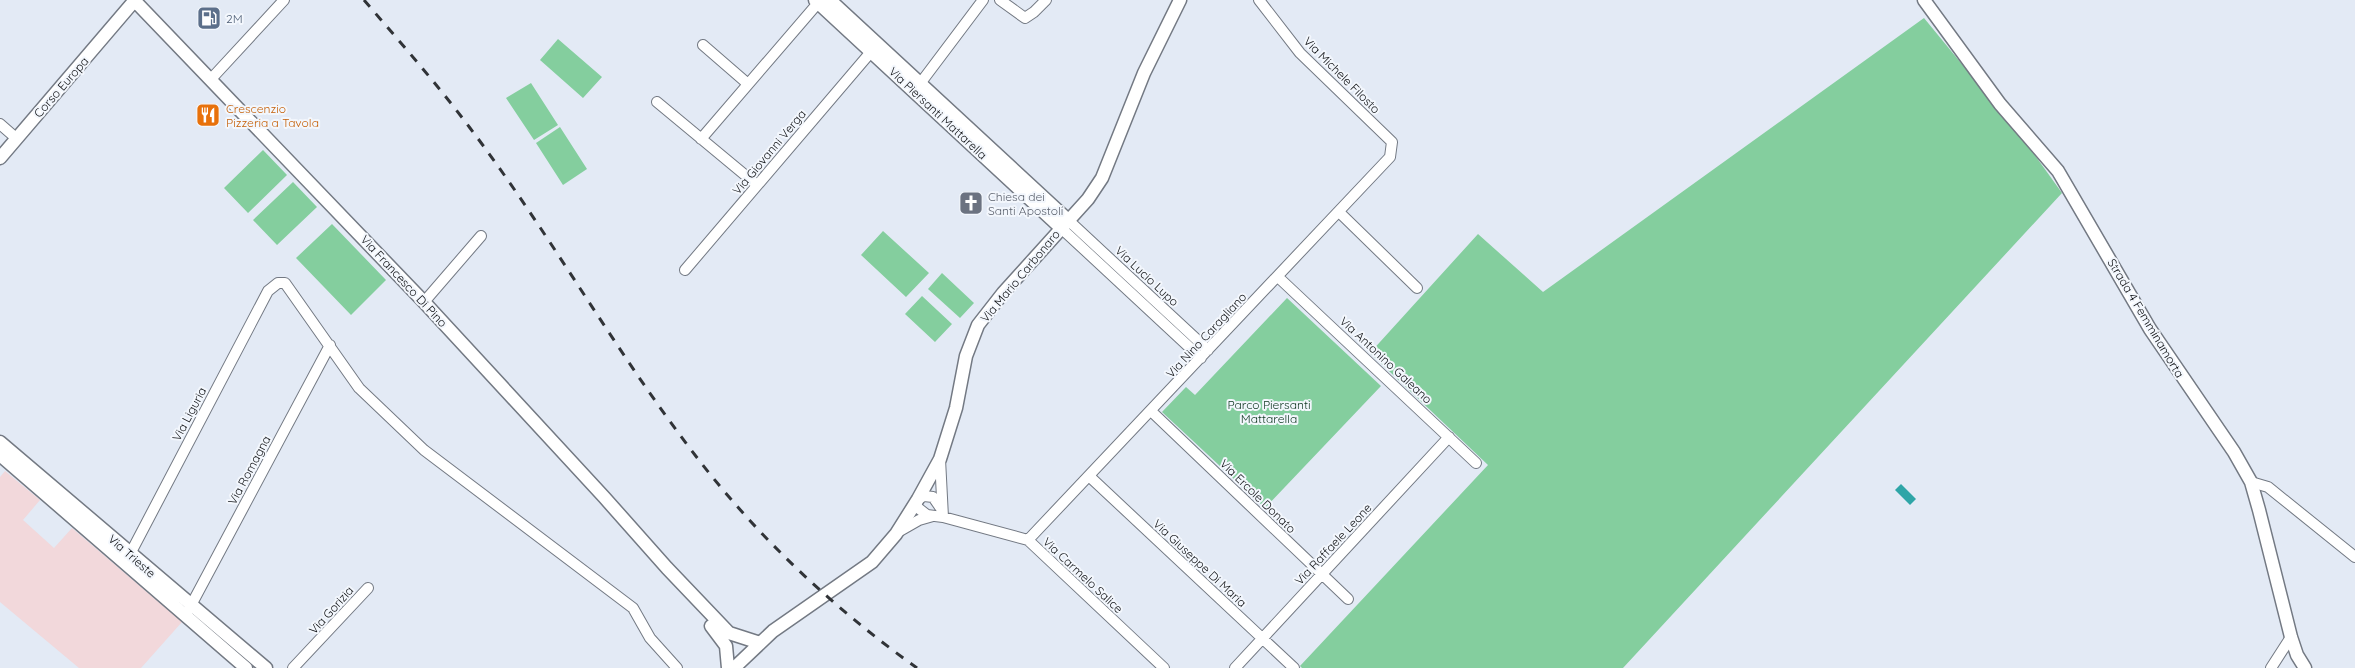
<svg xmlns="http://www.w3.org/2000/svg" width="2355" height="668" font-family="Quicksand,sans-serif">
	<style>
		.education { fill: #f2d8db }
		.green { fill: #84ce9e }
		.water { fill: #2fa5a7 }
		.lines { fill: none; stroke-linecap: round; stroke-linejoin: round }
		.minor-casing { stroke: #737983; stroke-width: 12 }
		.tertiary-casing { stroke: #737983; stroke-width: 15 }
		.minor { stroke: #fff; stroke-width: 10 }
		.tertiary { stroke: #fff; stroke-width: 12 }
		.rail { stroke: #303337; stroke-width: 3; stroke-dasharray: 9 9; stroke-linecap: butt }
		.labels { text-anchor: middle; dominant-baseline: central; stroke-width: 4; stroke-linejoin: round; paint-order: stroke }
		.service-label { font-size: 12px; fill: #4e5e75; stroke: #f3f7fd; text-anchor: start }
		.street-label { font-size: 12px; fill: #0d0f12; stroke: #f3f7fd }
		.food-label { font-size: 12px; fill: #c56008; stroke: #f3f7fd; text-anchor: start }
		.worship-label { font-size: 12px; fill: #5b616d; stroke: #f3f7fd; text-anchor: start }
		.park-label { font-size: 12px; fill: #0b341d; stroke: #f3f7fd }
	</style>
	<rect width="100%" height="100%" fill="#e3eaf5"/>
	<path class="education" d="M5 471 40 500 23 520 54 548 72 528 182 622 141 668H79L0 602V477Z"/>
	<path class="green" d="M1924 18 2021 136 2062 193 1623 668H1302L1300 666 1488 465 1370 353 1478 234 1543 292Z
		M558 39 602 77 583 98 540 60Z
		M531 83 558 125 534 140 506 98Z
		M560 127 587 169 563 185 536 143Z
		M263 150 287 175 248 213 224 188Z
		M293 182 317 207 277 245 253 220Z
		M332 224 386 280 351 315 296 258Z
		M883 231 929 273 906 297 861 255Z
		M942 273 974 303 960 318 928 289Z
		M922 296 952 324 935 342 905 314Z
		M1287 298 1381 386 1265 508 1162 412 1186 387 1195 395Z"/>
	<path class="water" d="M1901 484 1916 499 1910 505 1895 490Z"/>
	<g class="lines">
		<g class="minor-casing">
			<path id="minor" d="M1000 0 1025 18 1034 12 1046 0
				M703 45 748 84
				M212 78 284 0
				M916 89 983 0
				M657 102 757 185
				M0 124 16 138
				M701 139 818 3 825 2
				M1339 212 1417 288
				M1068 220 1208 350
				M1061 228 1201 358
				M685 270 876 46
				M1278 277 1476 463
				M424 302 481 236
				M1151 411 1348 599
				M940 459 943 517
				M1089 476 1294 668
				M2251 482 2268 487 2355 557
				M918 499 924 496 933 497 942 510
				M916 503 918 508 927 515 943 517 1028 540 1164 668
				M898 532 919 520 933 516
				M1028 540 1390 157 1392 142 1300 53 1259 0
				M128 558 268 291 278 283H285L359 388 424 450 633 608 650 638 677 668
				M188 611 330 345
				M293 668 368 588
				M1235 668 1449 437
				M2271 668 2291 637"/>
		</g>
		<g class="tertiary-casing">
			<path id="tertiary" d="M134 0 424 302 604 497 667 568 729 633 760 643
				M815 0 1061 228
				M830 0 1068 220
				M1924 0 2000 104 2058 171 2150 329 2234 452 2251 482 2259 510 2291 637 2297 655 2305 668
				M0 158 135 0
				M0 442 266 668
				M0 455 246 668
				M711 626 726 646 728 668
				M734 668 773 631 872 562 896 534 918 499 940 459 956 408 966 356 978 325 1003 293 1088 199 1102 178 1144 73 1180 0"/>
		</g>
		<use href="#minor" class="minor"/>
		<use href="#tertiary" class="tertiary"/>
		<path class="rail" d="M364 0C400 42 437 84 470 128 552 236 618 357 702 464 763 542 836 610 917 668"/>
	</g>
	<defs>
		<g id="fuel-square" transform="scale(1.25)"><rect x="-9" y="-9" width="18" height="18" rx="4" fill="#5c6f8a" stroke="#f3f7fd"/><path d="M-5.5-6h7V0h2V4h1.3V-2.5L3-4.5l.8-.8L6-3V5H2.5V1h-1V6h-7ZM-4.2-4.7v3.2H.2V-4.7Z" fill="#fff"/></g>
		<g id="restaurant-square" transform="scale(1.25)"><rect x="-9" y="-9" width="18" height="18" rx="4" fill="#e8710a" stroke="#f3f7fd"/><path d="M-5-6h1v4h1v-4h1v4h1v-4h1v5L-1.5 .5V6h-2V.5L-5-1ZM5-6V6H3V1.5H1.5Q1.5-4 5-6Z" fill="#fff"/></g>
		<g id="church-square" transform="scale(1.25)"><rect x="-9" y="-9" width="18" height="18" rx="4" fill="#6b7280" stroke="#f3f7fd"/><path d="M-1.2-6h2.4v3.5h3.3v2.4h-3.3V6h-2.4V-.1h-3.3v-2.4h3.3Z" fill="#fff"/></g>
	</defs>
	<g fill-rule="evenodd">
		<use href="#fuel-square" x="209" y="18"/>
		<use href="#restaurant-square" x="208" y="115"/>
		<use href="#church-square" x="971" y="203"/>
	</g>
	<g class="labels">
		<g class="service-label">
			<text x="226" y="18">2M</text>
		</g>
		<g class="street-label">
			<text transform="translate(1342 75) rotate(45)">Via Michele Filosto</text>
			<text transform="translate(61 87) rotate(-49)">Corso Europa</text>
			<text transform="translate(938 113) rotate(43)">Via Piersanti Mattarella</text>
			<text transform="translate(769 152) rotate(-50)">Via Giovanni Verga</text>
			<text transform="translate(1020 276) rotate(-50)">Via Mario Carbonaro</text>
			<text transform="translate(1147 276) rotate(43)">Via Lucio Lupo</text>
			<text transform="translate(404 281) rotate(47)">Via Francesco Di Pino</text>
			<text transform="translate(2146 318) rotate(59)">Strada 4 Femminamorta</text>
			<text transform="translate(1206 335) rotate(-47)">Via Nino Caragliano</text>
			<text transform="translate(1386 360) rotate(43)">Via Antonino Galeano</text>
			<text transform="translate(189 414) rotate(-62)">Via Liguria</text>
			<text transform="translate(249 470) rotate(-62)">Via Romagna</text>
			<text transform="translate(1258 496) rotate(44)">Via Ercole Donato</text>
			<text transform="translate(1333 544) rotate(-47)">Via Raffaele Leone</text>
			<text transform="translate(132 556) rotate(41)">Via Trieste</text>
			<text transform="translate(1200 563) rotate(43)">Via Giuseppe Di Maria</text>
			<text transform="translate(1083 575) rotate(43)">Via Carmelo Salice</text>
			<text transform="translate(331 610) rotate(-48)">Via Gorizia</text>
		</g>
		<g class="food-label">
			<text x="226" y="108">Crescenzio<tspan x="226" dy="14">Pizzeria a Tavola</tspan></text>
		</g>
		<g class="worship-label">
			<text x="988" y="196">Chiesa dei<tspan x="988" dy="14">Santi Apostoli</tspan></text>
		</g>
		<g class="park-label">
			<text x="1269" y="404">Parco Piersanti<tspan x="1269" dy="14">Mattarella</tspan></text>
		</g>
	</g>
</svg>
